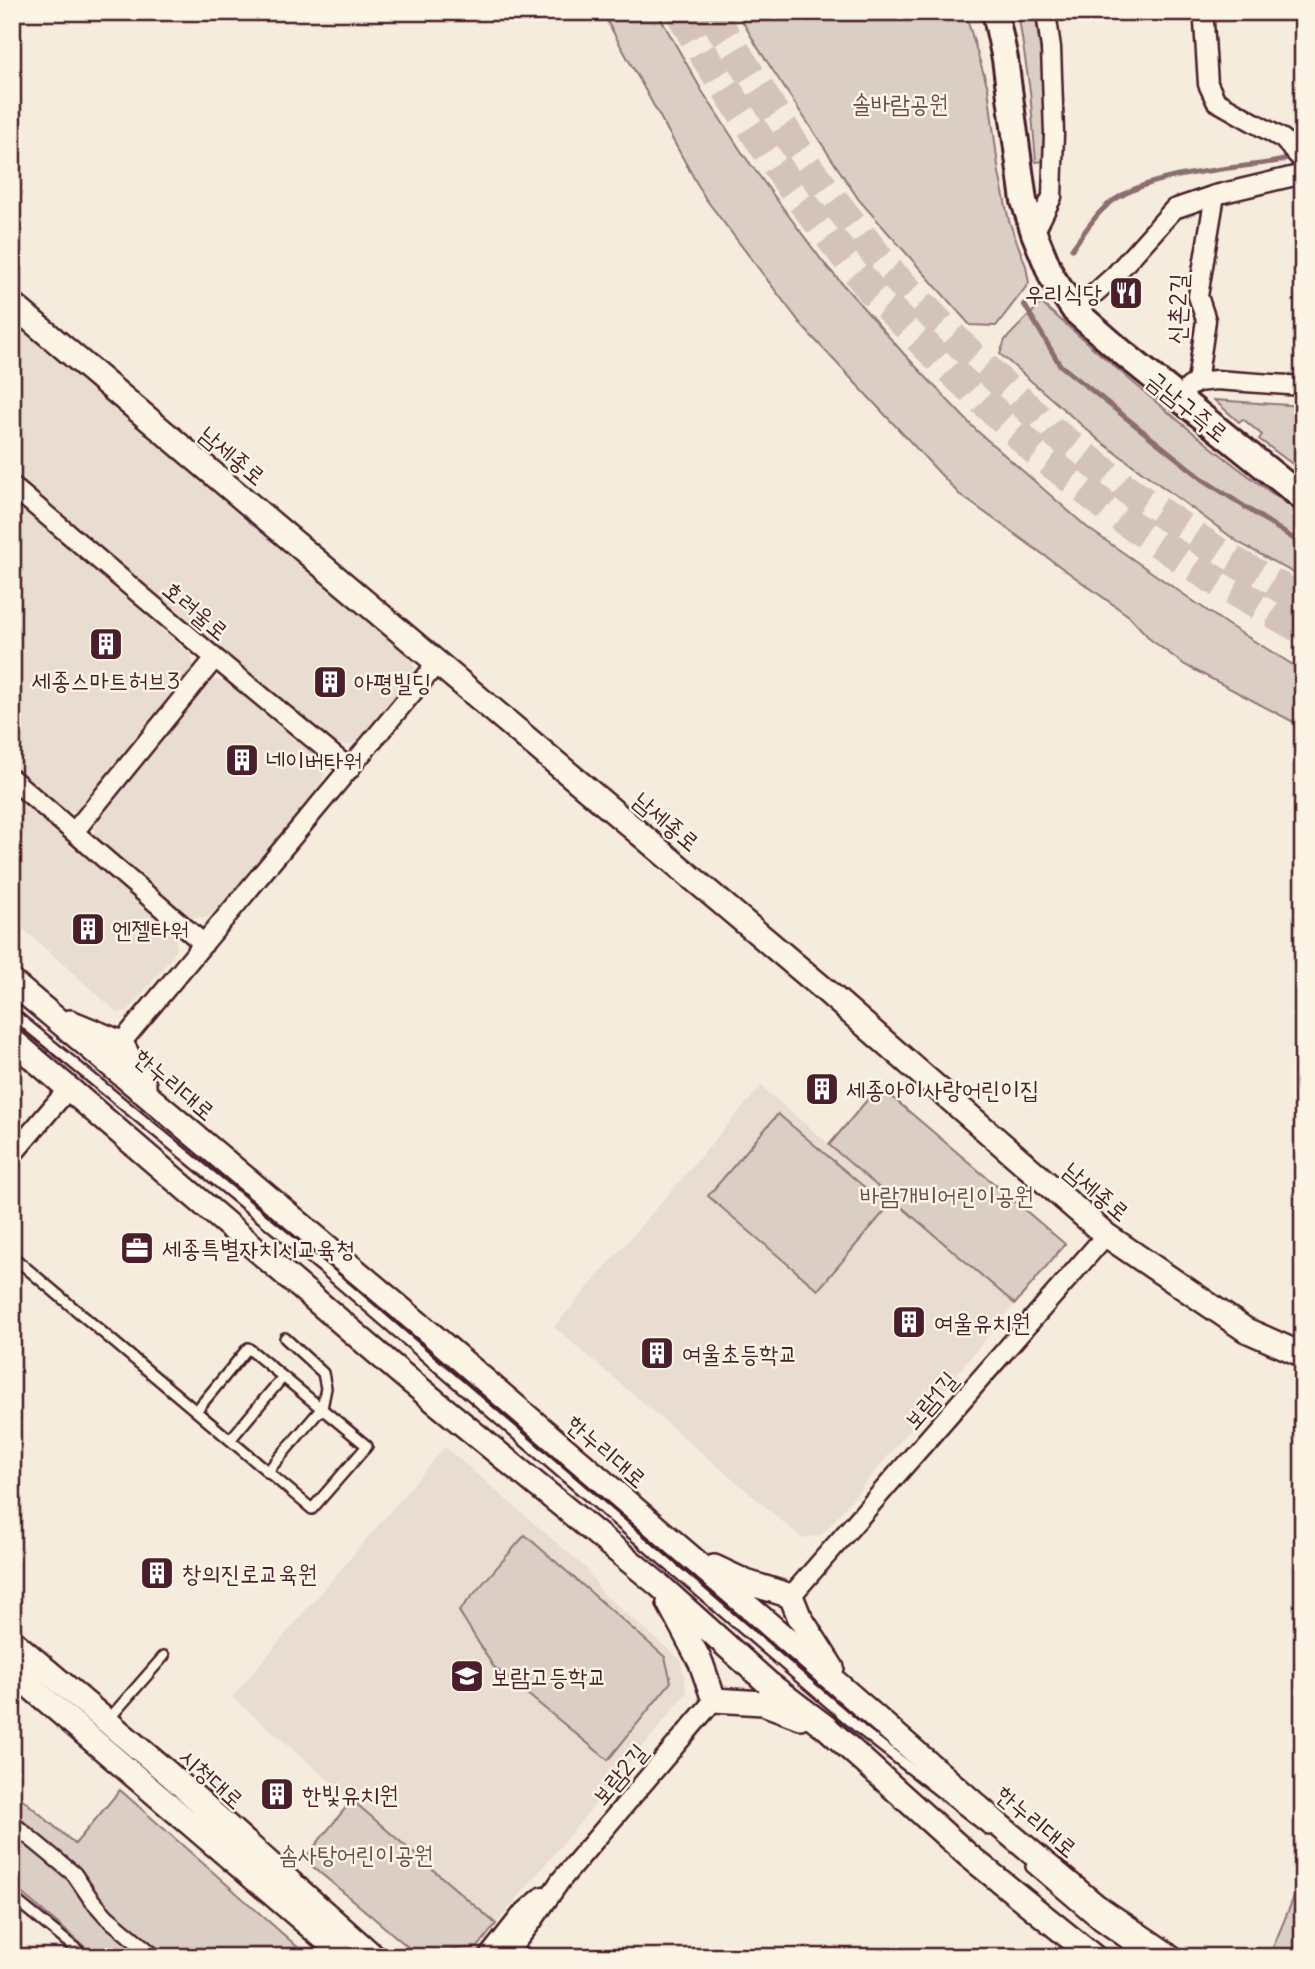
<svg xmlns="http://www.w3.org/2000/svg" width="1315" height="1969" font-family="Delius,'Poor Story',sans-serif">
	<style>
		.built { fill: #e8ddd0 }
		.green { fill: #dbcec4; stroke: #927678; stroke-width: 2 }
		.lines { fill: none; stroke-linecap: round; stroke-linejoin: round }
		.stream { stroke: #8c6e70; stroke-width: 5 }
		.trunk-tunnel { stroke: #d3c3ba; stroke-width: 30; stroke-dasharray: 30 15; stroke-linecap: butt }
		.service-casing { stroke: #4a1f2b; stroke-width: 14 }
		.pedestrian-casing { stroke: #4a1f2b; stroke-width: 19 }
		.minor-casing { stroke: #4a1f2b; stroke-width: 23 }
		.tertiary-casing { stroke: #4a1f2b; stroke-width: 28 }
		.secondary-casing { stroke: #4a1f2b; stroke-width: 30 }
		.service { stroke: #fcf5e5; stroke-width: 9 }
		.pedestrian { stroke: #fcf5e5; stroke-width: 14 }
		.minor { stroke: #fcf5e5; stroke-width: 18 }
		.tertiary { stroke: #fcf5e5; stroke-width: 23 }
		.secondary { stroke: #fcf5e5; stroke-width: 24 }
		.labels { text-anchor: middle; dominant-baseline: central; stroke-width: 5; stroke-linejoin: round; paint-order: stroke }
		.park-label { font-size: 24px; fill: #6e4b51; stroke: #fcf5e5 }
		.poi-label { font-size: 24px; fill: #4a1f2b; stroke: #fcf5e5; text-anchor: start }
		.street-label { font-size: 24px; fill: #4a1f2b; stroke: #fcf5e5 }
	</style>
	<rect width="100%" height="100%" fill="#f5ecde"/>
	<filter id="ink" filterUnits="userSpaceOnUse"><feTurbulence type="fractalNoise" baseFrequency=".0143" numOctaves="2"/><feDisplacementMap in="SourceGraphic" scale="14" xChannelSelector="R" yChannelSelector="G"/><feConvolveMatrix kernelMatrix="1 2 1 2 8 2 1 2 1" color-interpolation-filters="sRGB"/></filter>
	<g filter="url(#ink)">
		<path class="built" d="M12 314 410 653 415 668 412 678 363 736 351 745 332 744 12 471Z
			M12 499 190 654 195 669 192 679 89 803 77 812 58 811 12 771Z
			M214 680 226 681 320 760 324 775 321 785 218 909 207 918 187 917 94 836 97 819 208 682Z
			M12 793 174 933 177 947 173 956 128 1011 118 1013 12 919Z
			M761 1086 1015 1304 822 1535 802 1538 554 1327Z
			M445 1447 587 1569 601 1592 681 1660 687 1693 496 1924 232 1697Z"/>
		<path class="green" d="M602 12H657L702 91 743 154 823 262 904 354 976 430 1089 529 1228 625 1303 671V727L1185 665 1151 640 1129 616 959 494 804 328 705 198Z
			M737 12H965L988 88 999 173 1009 221 1026 266 1029 283 996 326 970 325 859 200 758 48Z
			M1018 12H1035L1044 75 1045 161 1036 162 1030 91Z
			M1041 303C1126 376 1210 452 1303 515V578L1238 542 1100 441 1000 354 1005 340Z
			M1214 400 1303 406V472L1259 439 1262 435 1243 419 1239 422Z
			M879 1086 1065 1244 1015 1304 829 1145Z
			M778 1114 888 1207 818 1290 708 1196Z
			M525 1535 665 1657 671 1682 608 1760 493 1666 459 1611Z
			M12 1790 75 1844 120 1790 309 1957H97L12 1885Z
			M352 1800 496 1924 478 1947 415 1953 304 1859Z
			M1303 1875V1957H1269Z"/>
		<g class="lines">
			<path class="stream" d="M1072 249C1082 236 1091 221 1102 210 1142 170 1231 171 1284 160
				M1024 304 1060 365 1204 480 1303 545"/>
			<path class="trunk-tunnel" d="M680 12 706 58 791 187 871 290 940 360 1037 452 1118 516 1213 579 1303 630
				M711 12 810 170 889 271 961 345 1051 430 1133 494 1221 554 1303 600"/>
			<g class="service-casing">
				<path id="service" d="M12 1013 323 1268 861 1730 989 1830
					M12 1256 312 1509 367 1446 248 1348 196 1411
					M230 1440 283 1377
					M267 1472 322 1408 326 1388 323 1373 285 1338
					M108 1720 164 1656
					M1031 1867 1098 1924 1145 1957
					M12 1897 86 1957"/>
			</g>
			<g class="pedestrian-casing">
				<path id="pedestrian" d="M12 1823 74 1874 91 1899 107 1917 155 1957"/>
			</g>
			<g class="minor-casing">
				<path id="minor" d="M1202 12 1204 22 1208 84 1216 101 1283 139 1303 161
					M1034 233 1052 197 1054 133 1051 48 1046 12
					M1075 311 1115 275 1174 209 1215 195 1303 174
					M1197 382 1206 320 1198 296 1215 195
					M1189 387 1197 382 1216 380 1303 386
					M12 486 215 658 350 769
					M12 779 204 944
					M74 832 215 658
					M121 1043 438 662
					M12 1155 69 1088
					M791 1596 1106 1235
					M488 1957 522 1914 543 1896
					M504 1957 532 1922 561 1880 714 1700"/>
			</g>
			<g class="tertiary-casing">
				<path id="tertiary" d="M12 304 825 990 1106 1235 1246 1330 1303 1355
					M12 982 431 1334 793 1645 1000 1826 1096 1906 1171 1957
					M70 1022 121 1043 144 1085
					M12 1040 403 1375 659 1585 769 1684 827 1728 969 1856 1094 1957
					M714 1567 746 1582 791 1596 799 1616 832 1668
					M669 1603 701 1663 714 1700 763 1703 800 1717
					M12 1641 169 1774 374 1957
					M12 1671 346 1957"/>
			</g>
			<g class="secondary-casing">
				<path id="secondary" d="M995 12 1005 59 1024 201 1034 233 1052 277 1075 311 1123 353 1303 498"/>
			</g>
			<use href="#service" class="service"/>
			<use href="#pedestrian" class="pedestrian"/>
			<use href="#minor" class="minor"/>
			<use href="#tertiary" class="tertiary"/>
			<use href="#secondary" class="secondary"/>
		</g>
	</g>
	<defs>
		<g id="restaurant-square" transform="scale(1.75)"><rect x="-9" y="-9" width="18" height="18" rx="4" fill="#4a1f2b" stroke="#fcf5e5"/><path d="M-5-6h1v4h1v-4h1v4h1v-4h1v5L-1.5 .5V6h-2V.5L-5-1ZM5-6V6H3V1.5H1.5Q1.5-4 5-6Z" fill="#fff"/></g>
		<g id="building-square" transform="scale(1.75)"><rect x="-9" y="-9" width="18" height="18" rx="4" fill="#4a1f2b" stroke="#fcf5e5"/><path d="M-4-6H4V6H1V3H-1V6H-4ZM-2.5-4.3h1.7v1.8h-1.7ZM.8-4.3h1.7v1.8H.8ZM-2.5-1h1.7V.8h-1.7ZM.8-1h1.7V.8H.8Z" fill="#fff"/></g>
		<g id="office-square" transform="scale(1.75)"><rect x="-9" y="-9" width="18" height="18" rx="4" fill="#4a1f2b" stroke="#fcf5e5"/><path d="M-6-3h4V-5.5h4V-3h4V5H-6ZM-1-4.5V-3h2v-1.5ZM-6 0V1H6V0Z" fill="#fff"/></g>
		<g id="school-square" transform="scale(1.75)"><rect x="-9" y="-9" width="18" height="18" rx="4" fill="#4a1f2b" stroke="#fcf5e5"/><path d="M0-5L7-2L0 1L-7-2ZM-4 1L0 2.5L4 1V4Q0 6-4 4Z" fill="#fff"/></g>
	</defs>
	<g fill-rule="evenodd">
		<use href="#restaurant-square" x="1126" y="293"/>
		<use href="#building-square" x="106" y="644"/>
		<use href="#building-square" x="330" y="682"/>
		<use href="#building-square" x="242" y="760"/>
		<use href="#building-square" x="88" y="929"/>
		<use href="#building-square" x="822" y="1089"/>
		<use href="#office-square" x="137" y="1248"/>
		<use href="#building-square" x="909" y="1322"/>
		<use href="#building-square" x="657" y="1353"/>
		<use href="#building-square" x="157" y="1573"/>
		<use href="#school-square" x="467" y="1676"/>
		<use href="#building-square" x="277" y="1794"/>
	</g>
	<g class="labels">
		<g class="park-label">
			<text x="900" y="103">솔바람공원</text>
			<text x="947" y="1195">바람개비어린이공원</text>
			<text x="356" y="1854">솜사탕어린이공원</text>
		</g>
		<g class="poi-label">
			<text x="1102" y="293" text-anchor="end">우리식당</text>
			<text x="106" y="680" text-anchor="middle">세종스마트허브3</text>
			<text x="354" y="682">아평빌딩</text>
			<text x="266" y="760">네이버타워</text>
			<text x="112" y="929">엔젤타워</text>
			<text x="846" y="1089">세종아이사랑어린이집</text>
			<text x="162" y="1248">세종특별자치시교육청</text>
			<text x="934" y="1322">여울유치원</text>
			<text x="682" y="1353">여울초등학교</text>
			<text x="182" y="1573">창의진로교육원</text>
			<text x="491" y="1676">보람고등학교</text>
			<text x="302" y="1794">한빛유치원</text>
		</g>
		<g class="street-label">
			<text transform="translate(1177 309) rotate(-88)">신촌2길</text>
			<text transform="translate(1188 406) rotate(39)">금남구즉로</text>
			<text transform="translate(233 455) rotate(40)">남세종로</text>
			<text transform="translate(196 610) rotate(40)">호려울로</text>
			<text transform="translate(667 821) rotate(40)">남세종로</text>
			<text transform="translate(175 1084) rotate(40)">한누리대로</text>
			<text transform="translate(1097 1191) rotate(40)">남세종로</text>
			<text transform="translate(930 1400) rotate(-49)">보람1길</text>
			<text transform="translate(607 1451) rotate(41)">한누리대로</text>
			<text transform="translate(619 1774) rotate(-50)">보람2길</text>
			<text transform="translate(212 1778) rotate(42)">시청대로</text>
			<text transform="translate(1037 1821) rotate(40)">한누리대로</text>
		</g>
	</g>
	<rect width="1315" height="1969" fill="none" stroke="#fcf5e5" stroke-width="42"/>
	<rect x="21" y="21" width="1273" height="1927" fill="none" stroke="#4a1f2b" stroke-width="2.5" filter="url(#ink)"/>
</svg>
